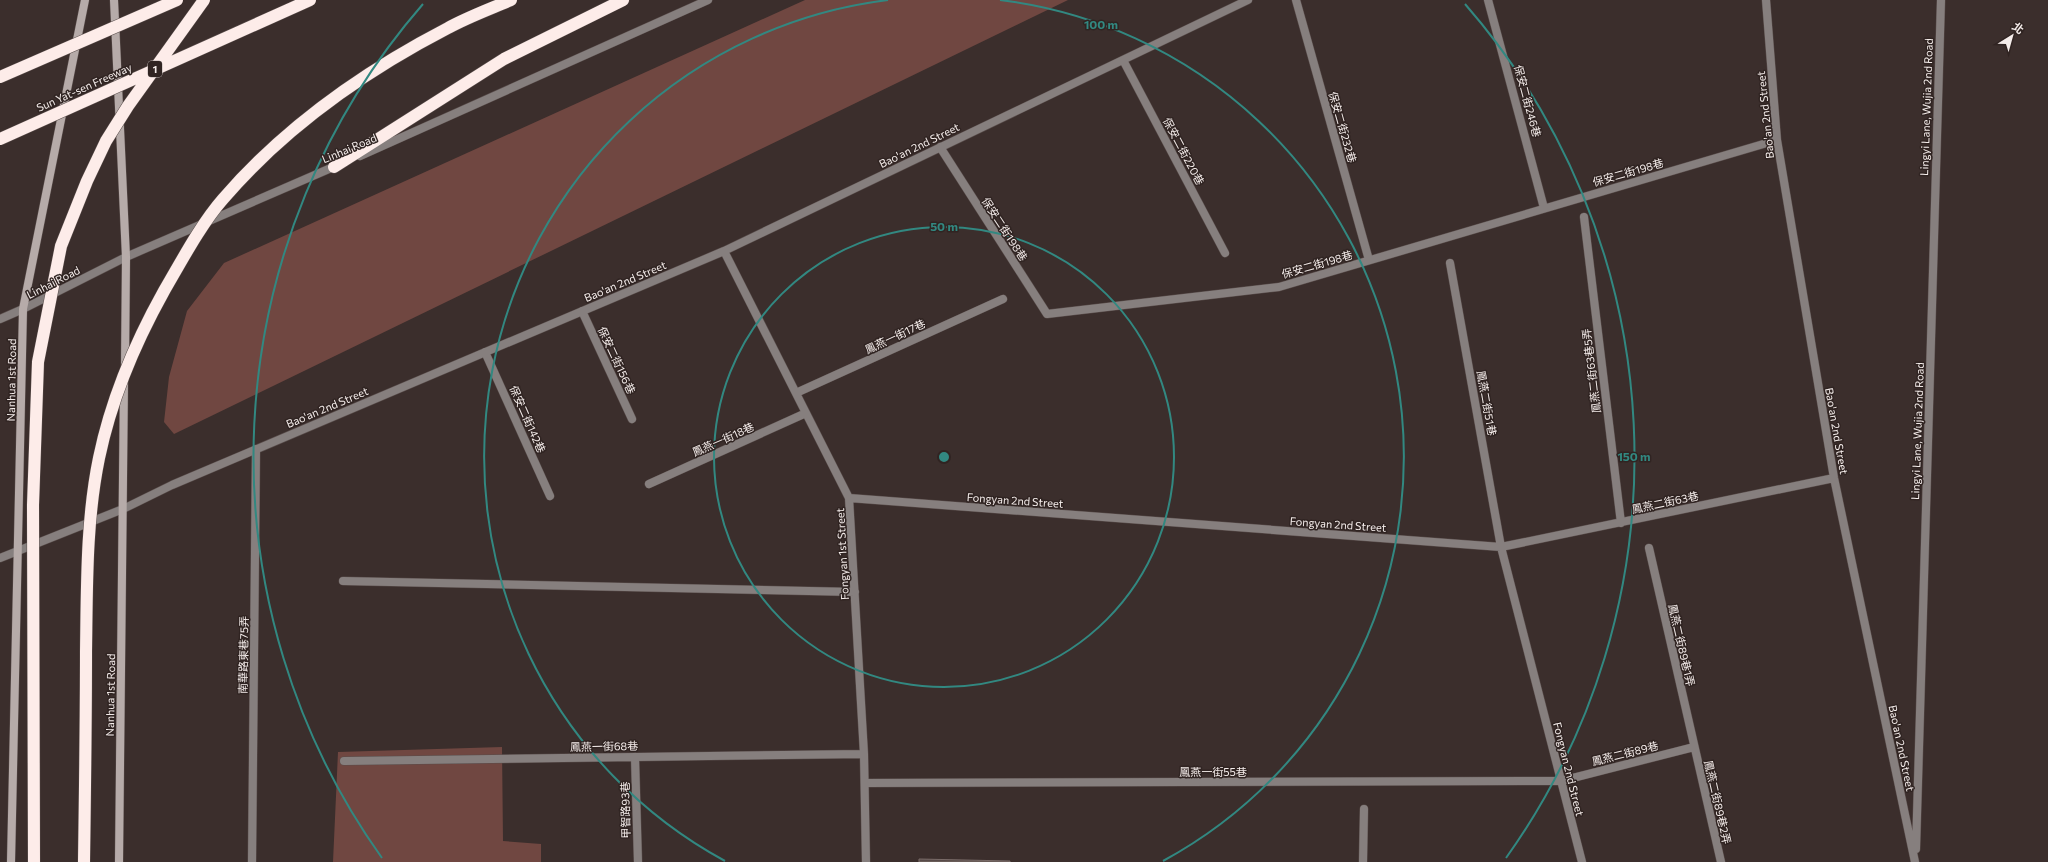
<svg xmlns="http://www.w3.org/2000/svg" width="2048" height="862" font-family="Commissioner,'Noto Sans TC',sans-serif">
	<style>
		.green { fill: #704741 }
		.building { fill: #584b48; stroke: #7a6c69; filter: url(#shadow) }
		.lines { fill: none; stroke-linecap: round; stroke-linejoin: round }
		.street-casing { stroke: #594d4b; stroke-width: 9 }
		.secondary-casing { stroke: #594d4b; stroke-width: 9 }
		.highway-casing { stroke: #594d4b; stroke-width: 13 }
		.street { stroke: #867f7e; stroke-width: 8 }
		.secondary { stroke: #b6aba9; stroke-width: 8 }
		.highway { stroke: #fdece9; stroke-width: 12 }
		.highway-bridge-casing { stroke: #594d4b; stroke-width: 13; stroke-linecap: butt }
		.highway-bridge { stroke: #fdece9; stroke-width: 12 }
		.ring { fill: none; stroke: #328881; stroke-width: 2 }
		.labels { text-anchor: middle; dominant-baseline: central; stroke-width: 3; stroke-linejoin: round; paint-order: stroke }
		.shield { fill: #302422; stroke: #bab1af; stroke-width: 1 }
		.shield-label { font-size: 10px; font-weight: bold; fill: #f5edeb }
		.street-label { font-size: 11px; fill: #f5edeb; stroke: #302422 }
		.centre { fill: #328881; stroke: #302422; stroke-width: 2 }
		.ring-label { font-size: 12px; text-anchor: middle; font-weight: bold; fill: #328881; stroke: #302422; stroke-width: 3; stroke-linejoin: round; paint-order: stroke }
	</style>
	<defs>
		<filter id="shadow"><feDropShadow dx="3.5" dy="3.5" stdDeviation="1" flood-color="#0009"/></filter>
	</defs>
	<rect width="100%" height="100%" fill="#3b2e2c"/>
	<path class="green" d="M805 0H1068L174 434 164 422 169 377 187 311 224 263Z
		M502 747 503 841 541 844V862H333L338 752Z"/>
	<path class="building" d="M919 859 1010 861V862H919Z"/>
	<g class="lines">
		<g class="street-casing">
			<path id="street" d="M1296 0 1369 260
				M1488 0 1544 208
				M1766 0 1777 140 1834 478 1915 862
				M1123 60 1225 253
				M940 147 1047 314 1279 287 1777 140
				M360 156 708 0
				M1584 217 1621 523
				M724 251 849 498 864 754 866 862
				M1450 263 1501 547 1582 862
				M582 311 632 419
				M0 319 23 309 126 257 338 165
				M485 352 550 496
				M796 393 1003 299
				M649 484 806 413
				M849 498 1501 547 1834 478
				M1649 548 1721 862
				M0 558 123 509 172 485 724 251 1248 0
				M343 581 855 592
				M635 757 638 862
				M344 761 864 754
				M865 783 1561 781 1694 747
				M1916 849 1941 0
				M252 862 256 449
				M1363 862 1364 809"/>
		</g>
		<g class="secondary-casing">
			<path id="secondary" d="M114 0 126 257 125 367
				M11 862 23 309 85 0
				M119 862 124 381"/>
		</g>
		<g class="highway-casing">
			<path id="highway" d="M334 167 504 59 623 0"/>
		</g>
		<use href="#street" class="street"/>
		<use href="#secondary" class="secondary"/>
		<use href="#highway" class="highway"/>
		<g class="highway-bridge-casing">
			<path id="highway-bridge" d="M0 77 177 0
				M0 139 310 0
				M34 862 33 505 38 362 61 246 87 181 106 141 128 106 204 0
				M84 862C85 792 86 722 86 652 87 587 86 521 99 458 111 400 135 343 164 291 181 262 201 224 223 199 285 127 365 71 448 28 468 17 490 9 511 0"/>
		</g>
		<use href="#highway-bridge" class="highway-bridge"/>
	</g>
	<g class="ring">
		<circle cx="944" cy="457" r="230"/>
		<path d="M725 861A460 460 0 0 1 888 0M1000 0A460 460 0 0 1 1163 861"/>
		<path d="M382 858A690 690 0 0 1 423 4M1465 4A690 690 0 0 1 1506 858"/>
	</g>
	<g class="labels">
		<rect class="shield" x="148" y="61" width="14" height="16" rx="3"/>
		<g class="shield-label">
			<text x="155" y="69">1</text>
		</g>
		<g class="street-label">
			<text transform="translate(84 87) rotate(-24)">Sun Yat-sen Freeway</text>
			<text transform="translate(1528 101) rotate(75)">保安二街246巷</text>
			<text transform="translate(1926 107) rotate(-88)">Lingyi Lane, Wujia 2nd Road</text>
			<text transform="translate(1765 115) rotate(-96)">Bao'an 2nd Street</text>
			<text transform="translate(1343 127) rotate(74)">保安二街232巷</text>
			<text transform="translate(919 145) rotate(-26)">Bao'an 2nd Street</text>
			<text transform="translate(349 148) rotate(-23)">Linhai Road</text>
			<text transform="translate(1184 151) rotate(62)">保安二街220巷</text>
			<text transform="translate(1628 172) rotate(-16)">保安二街198巷</text>
			<text transform="translate(1005 229) rotate(57)">保安二街198巷</text>
			<text transform="translate(1317 264) rotate(-16)">保安二街198巷</text>
			<text transform="translate(625 281) rotate(-23)">Bao'an 2nd Street</text>
			<text transform="translate(53 282) rotate(-27)">Linhai Road</text>
			<text transform="translate(895 336) rotate(-25)">鳳燕一街17巷</text>
			<text transform="translate(617 360) rotate(65)">保安二街156巷</text>
			<text transform="translate(1591 371) rotate(-97)">鳳燕二街63巷5弄</text>
			<text transform="translate(11 380) rotate(-89)">Nanhua 1st Road</text>
			<text transform="translate(1487 403) rotate(80)">鳳燕二街51巷</text>
			<text transform="translate(327 407) rotate(-23)">Bao'an 2nd Street</text>
			<text transform="translate(528 419) rotate(66)">保安二街142巷</text>
			<text transform="translate(1837 431) rotate(80)">Bao'an 2nd Street</text>
			<text transform="translate(1917 431) rotate(-88)">Lingyi Lane, Wujia 2nd Road</text>
			<text transform="translate(723 439) rotate(-24)">鳳燕一街18巷</text>
			<text transform="translate(1015 500) rotate(4)">Fongyan 2nd Street</text>
			<text transform="translate(1665 502) rotate(-12)">鳳燕二街63巷</text>
			<text transform="translate(1338 524) rotate(4)">Fongyan 2nd Street</text>
			<text transform="translate(842 554) rotate(-93)">Fongyan 1st Street</text>
			<text transform="translate(1682 645) rotate(77)">鳳燕二街89巷1弄</text>
			<text transform="translate(243 655) rotate(-89)">南華路東巷75弄</text>
			<text transform="translate(110 695) rotate(-89)">Nanhua 1st Road</text>
			<text transform="translate(604 746) rotate(-1)">鳳燕一街68巷</text>
			<text transform="translate(1902 748) rotate(78)">Bao'an 2nd Street</text>
			<text transform="translate(1625 753) rotate(-14)">鳳燕二街89巷</text>
			<text transform="translate(1569 769) rotate(76)">Fongyan 2nd Street</text>
			<text x="1213" y="771">鳳燕一街55巷</text>
			<text transform="translate(1718 802) rotate(77)">鳳燕二街89巷2弄</text>
			<text transform="translate(625 810) rotate(-91)">甲智路93巷</text>
		</g>
	</g>
	<circle cx="944" cy="457" r="6" class="centre"/>
	<g class="ring-label">
		<text x="1101" y="29">100 m</text>
		<text x="944" y="231">50 m</text>
		<text x="1634" y="461">150 m</text>
	</g>
	<g transform="translate(2012 36) rotate(37)" stroke="#302422" stroke-width="3" paint-order="stroke">
	<path d="M0-3L7 15L0 10L-7 15Z" fill="#f5edeb"/>
	<text y="-6" font-size="11" font-weight="bold" text-anchor="middle" fill="#f5edeb">北</text>
	</g>
</svg>
